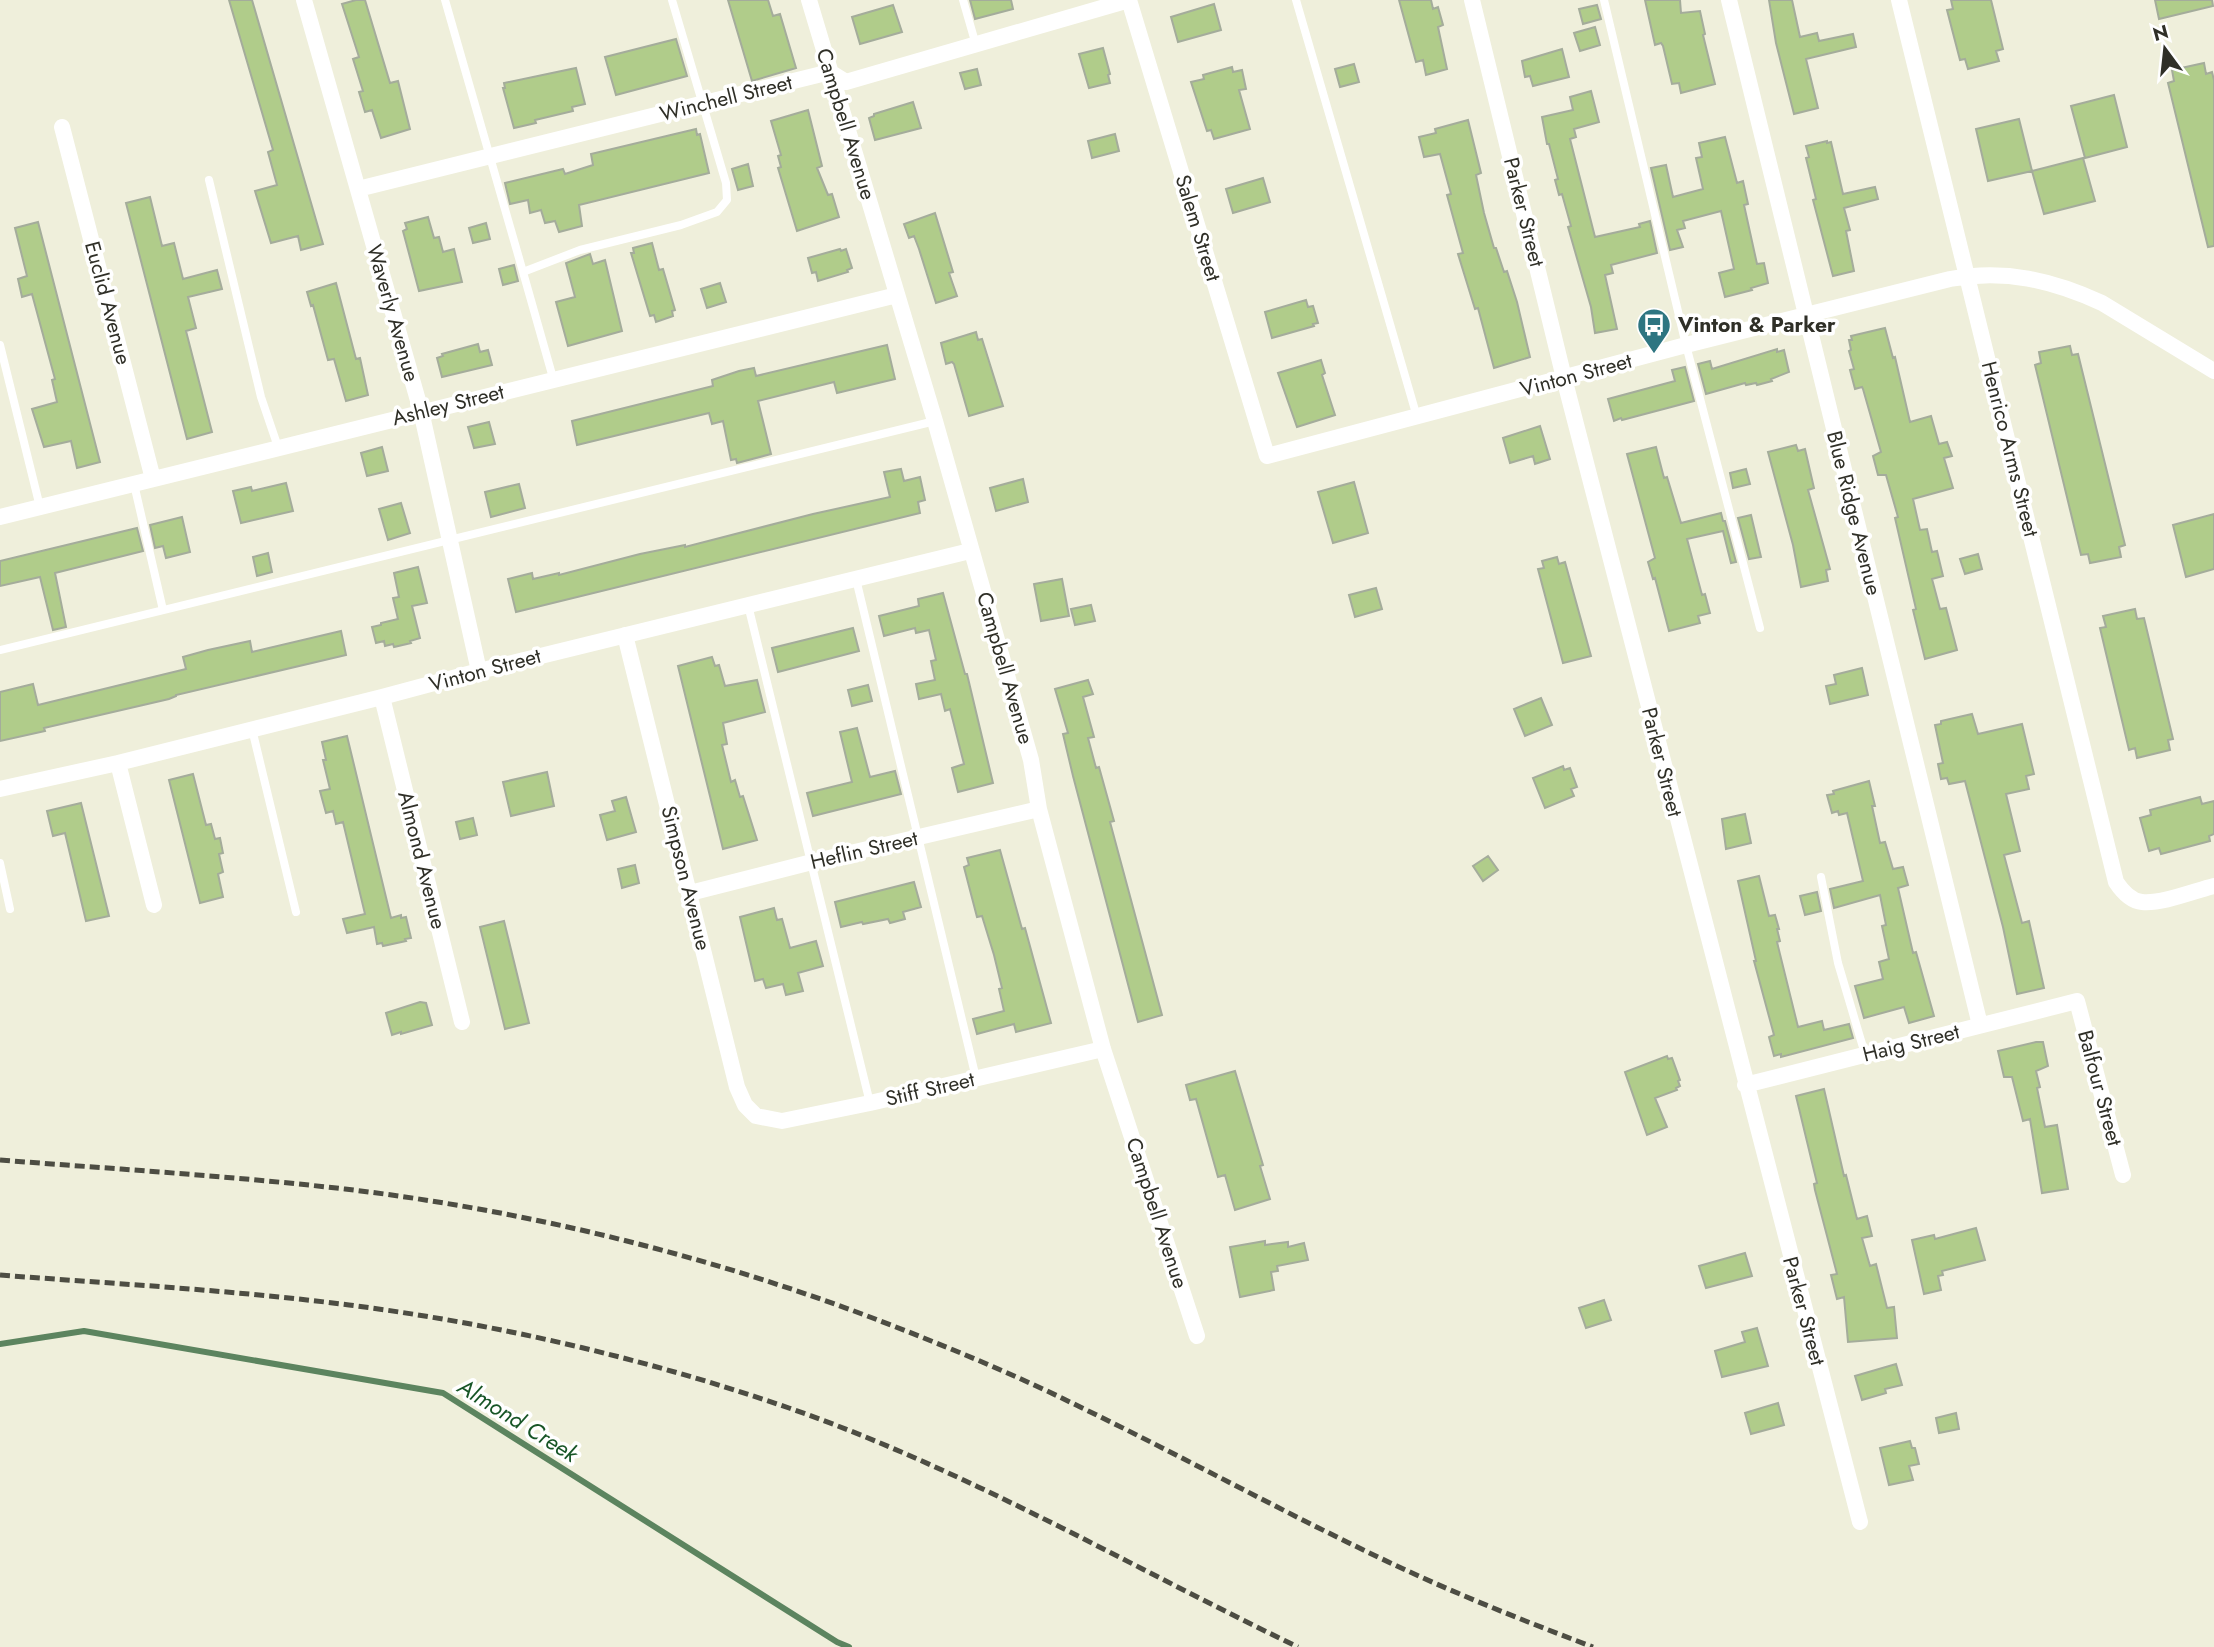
<svg xmlns="http://www.w3.org/2000/svg" width="2214" height="1647" font-family="Jost,sans-serif">
	<style>
		.lines { fill: none; stroke-linecap: round; stroke-linejoin: round }
		.stream { stroke: #5c845f; stroke-width: 6 }
		.building { fill: #b0cc8a; stroke: #a4ac9b; stroke-width: 2 }
		.service { stroke: #fff; stroke-width: 8 }
		.minor { stroke: #fff; stroke-width: 16 }
		.rail { stroke: #4d4d43; stroke-width: 5; stroke-dasharray: 10 5; stroke-linecap: butt }
		.labels { text-anchor: middle; dominant-baseline: central; stroke-width: 7; stroke-linejoin: round; paint-order: stroke }
		.street-label { font-size: 21px; fill: #2f2f27; stroke: #fff }
		.poi-label { font-size: 21px; font-weight: bold; fill: #2f2f27; stroke: #fff; text-anchor: start }
		.water-label { font-size: 23px; font-style: italic; fill: #175526; stroke: #fff }
	</style>
	<rect width="100%" height="100%" fill="#efefdb"/>
	<g class="lines">
		<path class="stream" d="M0 1344 84 1331 443 1393 837 1642 849 1647"/>
	</g>
	<path class="building" d="M229 0H252L323 244 301 250 298 236 271 243 255 191 277 185 268 152 273 150Z
		M356 0H365L390 83 398 81 410 129 381 138 372 110 365 112 359 92 363 91 353 59 359 57 342 4Z
		M728 0H768L773 16 780 14 796 68 752 81Z
		M970 0H1011L1013 9 975 19Z
		M1399 0H1431L1433 9 1438 7 1443 25 1438 27 1447 69 1426 75 1423 60 1416 62Z
		M1645 0H1680L1681 13 1700 11 1705 34 1703 35 1715 84 1681 93 1679 83 1672 84 1663 46 1661 43 1655 45Z
		M1769 0H1792L1800 37 1817 33 1819 41 1853 34 1856 47 1806 59 1818 108 1794 114 1776 43Z
		M1951 0H1991L2003 49 1996 51 1999 61 1968 69 1965 59 1960 60 1947 10 1953 9Z
		M2155 0H2212L2213 6 2159 19Z
		M1214 4 1221 30 1178 42 1171 17Z
		M893 5 902 32 860 44 852 17Z
		M1597 5 1601 19 1583 24 1579 9Z
		M1595 27 1600 45 1580 51 1574 33Z
		M676 39 687 76 616 95 605 57Z
		M1103 48 1110 74 1108 75 1110 83 1089 88 1079 54Z
		M1562 49 1569 77 1533 86 1530 76 1525 77 1522 61Z
		M2204 63 2206 74 2212 72 2214 80V246L2208 247 2168 83 2174 81 2172 70Z
		M1354 64 1359 82 1340 87 1335 69Z
		M1232 67 1233 72 1242 70 1246 89 1239 90 1250 129 1214 139 1211 130 1207 131 1191 82 1204 79 1203 75Z
		M576 68 585 104 572 107 573 111 535 120 536 123 514 128 503 88H505L504 83Z
		M977 69 981 85 965 89 960 73Z
		M1591 91 1599 122 1574 129 1576 137 1570 139 1595 237 1640 227 1639 224 1650 221 1657 253 1611 265 1613 273 1605 275 1617 329 1595 333 1591 307 1568 227 1571 226 1562 194 1559 195 1555 180 1558 179 1549 144H1547L1542 117 1573 110 1570 97Z
		M2114 95 2127 147 2085 158 2071 106Z
		M913 102 921 128 875 140 869 118 874 116V114Z
		M808 110 822 166 817 168 828 195 832 194 839 217 797 231 778 168 781 167 778 156 781 155 771 121Z
		M2019 119 2032 171 1988 181 1976 129Z
		M1468 120 1481 173 1476 175 1484 213 1494 248H1496L1504 272 1507 271 1517 302 1530 357 1494 368 1478 308 1475 309 1458 254 1463 253 1447 195 1451 194 1440 154 1424 157 1419 137 1436 133 1435 129Z
		M696 129 697 135 700 134 709 173 579 205 582 226 559 232 555 221 545 223 541 210 530 213 528 200 510 204 505 183 563 169 565 174 593 165 591 154Z
		M1115 134 1119 151 1092 158 1088 141Z
		M1725 137 1737 183 1743 181 1748 204 1744 205 1757 264 1764 263 1768 283 1751 288 1752 290 1725 297 1719 273 1734 269 1721 211 1683 221 1685 228 1677 230 1683 247 1670 250 1651 168 1666 165 1673 197 1703 189 1696 158 1702 157 1699 143Z
		M1827 141V143L1831 142 1843 194 1875 187 1878 199 1844 208 1850 230 1846 231 1854 271 1833 276 1813 200 1816 199 1806 158 1809 157 1806 146Z
		M2083 158 2095 201 2044 214 2032 171Z
		M748 164 753 186 738 190 732 169Z
		M1263 178 1270 202 1233 213 1226 189Z
		M150 197 162 246 174 243 183 279 217 270 222 289 188 297 196 328 186 331 212 432 187 439 126 203Z
		M935 213 953 272 949 273 957 296 936 303 919 249 914 236 909 238 904 224Z
		M428 217 434 238 439 237 443 252 454 249 462 282 419 291 403 231 407 229 405 223Z
		M38 222 100 462 77 468 71 441 44 447 32 409 57 402 52 380 55 379 32 294 22 297 18 279 27 276 15 228Z
		M486 223 490 239 473 243 469 228Z
		M652 243 659 270 663 269 675 310 672 311 673 316 656 322 654 315 650 316 631 253H634L633 248Z
		M840 249 841 251 846 249 852 268 847 270 848 272 818 281 816 272 812 273 808 258Z
		M590 254 593 264 605 260 622 331 568 346 556 302 575 297 566 263Z
		M514 265 518 281 503 285 499 269Z
		M336 283 356 359 360 358 368 395 346 401 334 359 328 360 313 305 311 306 307 292Z
		M720 283 726 302 707 308 701 289Z
		M1306 300 1308 307 1313 306 1318 323 1313 324 1314 326 1272 338 1265 312Z
		M1885 328 1893 358 1895 357 1910 422 1931 416 1939 444 1947 442 1952 456 1944 458 1953 488 1913 499 1920 530 1927 529 1932 552 1937 551 1943 576 1932 579 1940 609 1946 608 1957 650 1925 659 1913 610 1916 609 1895 518 1898 517 1886 475H1878L1873 456 1881 452 1863 389 1862 387 1855 389 1850 370 1854 369 1849 351 1851 350 1849 340H1852L1851 336Z
		M976 332 978 340 982 339 1003 406 969 416 954 364 952 362 946 364 941 343Z
		M478 344 480 352 488 350 492 365 442 377 437 358 443 356 442 354Z
		M887 345 895 379 837 393 834 382 758 401 771 454 737 463 736 459 731 460 723 421 712 424 709 413 577 445 572 421 713 386 712 380 739 371 754 368 756 376Z
		M2070 346 2072 355 2078 354 2125 545 2119 547 2121 557 2090 563 2088 554 2081 555 2035 365 2041 363 2039 352Z
		M1777 349V352L1784 350 1789 372 1771 379 1772 381 1757 385 1756 383 1746 385 1745 383 1706 394 1698 364 1710 361 1712 369Z
		M1321 360 1325 373 1322 375 1335 415 1297 427 1278 373Z
		M1685 367 1694 401 1622 420 1621 418 1614 421 1608 399 1675 381 1672 370Z
		M489 422 495 444 474 448 468 427Z
		M1540 426 1550 459 1535 464 1533 456 1510 463 1503 438Z
		M1796 445 1798 451 1805 449 1814 488 1808 490 1830 569 1826 570 1828 581 1801 587 1793 545 1768 452Z
		M382 447 388 471 367 476 361 453Z
		M1656 447 1664 478 1667 477 1681 523 1721 513 1723 521H1725L1736 562 1731 563 1723 531 1687 539 1702 595 1705 594 1710 613 1698 616 1700 623 1669 631 1655 578 1653 579 1648 562 1655 558 1627 454Z
		M901 469 904 481 920 477 925 500 918 502 920 513 516 612 508 579 532 573 533 579 559 573V575L640 554 685 545V547L813 514 890 497 884 472Z
		M1746 469 1750 484 1733 488 1730 473Z
		M1023 479 1028 502 996 511 990 488Z
		M1354 482 1368 533 1333 543 1318 492Z
		M286 483 293 511 241 523 233 491 251 487 252 491Z
		M519 484 525 508 491 517 485 492Z
		M401 503 410 533 388 540 379 509Z
		M2214 514V569L2186 577 2173 525Z
		M1751 515 1761 557 1749 559 1738 518Z
		M182 517 190 552 166 558 163 546 155 548 150 525Z
		M137 528 143 551 55 573 66 627 53 630 40 577 0 586V561Z
		M268 553 272 572 257 576 253 557Z
		M1978 554 1982 569 1965 574 1960 559Z
		M1557 557 1559 564 1565 562 1591 656 1563 663 1538 569 1544 568 1542 561Z
		M418 567 427 603 412 606 420 638 410 641 411 643 394 647 393 644 385 646 384 641 376 643 372 627 381 625V623L398 619 393 598 399 597 394 573Z
		M1062 579 1069 616 1041 621 1034 584Z
		M1376 588 1382 609 1355 617 1349 595Z
		M943 593 965 674H967L993 783 958 792 952 768 964 764 950 709 945 711 941 694 919 699 916 684 935 680 931 661 936 660 929 630 916 633 915 628 884 636 879 616 919 606 918 599Z
		M1091 605 1095 621 1075 625 1071 609Z
		M2135 609 2137 619 2144 618 2173 739 2168 740 2170 750 2137 758 2135 748 2129 750 2100 628 2106 627 2103 616Z
		M853 628 859 651 778 672 772 648Z
		M341 631 346 655 176 695V696L169 699 44 728 45 731 0 741V692L33 684 38 705 186 669 183 657 208 650 250 641 252 652Z
		M712 657 715 666 719 665 725 686 757 680 765 712 723 723 727 744 722 745 731 782 735 780 740 797 743 796 757 840 723 849 678 666Z
		M1862 668 1868 695 1830 704 1826 686 1836 684 1834 675Z
		M1088 680 1093 694 1083 697 1094 737 1088 738 1096 768 1099 767 1114 821 1110 822 1162 1015 1138 1022 1073 776 1063 734 1068 733 1055 689Z
		M868 685 872 701 852 706 848 690Z
		M1541 698 1552 725 1525 736 1514 709Z
		M1972 714 1978 734 2022 724 2034 774 2026 776 2029 789 2006 794 2020 851 2004 855 2022 923 2029 921 2044 988 2017 994 2003 927 1965 781 1949 784 1947 778 1941 779 1938 764 1943 763 1935 725 1941 724V721Z
		M857 728 870 777 895 771 901 794 813 816 807 793 852 782 840 732Z
		M347 736 391 918 401 915V918L406 917 411 938 405 939 406 941 383 946 382 943 377 944 374 927 347 933 343 919 365 914 343 822 336 824 333 811 326 813 320 791 330 789 323 760H326L322 742Z
		M1563 766 1564 770 1570 768 1577 787 1571 789 1574 796 1545 808 1533 778Z
		M547 772 554 806 511 816 503 782Z
		M193 774 206 825 211 824 215 839 220 838 223 853 219 854 223 872 218 874 223 897 200 903 169 780Z
		M1869 781 1875 806H1872L1880 843 1885 842 1893 869 1903 867 1908 885 1898 888 1913 953 1916 952 1934 1016 1909 1023 1904 1007 1864 1018 1855 986 1883 979 1879 962 1889 959 1882 926 1886 925 1880 895 1834 908 1830 889 1863 881 1847 813 1839 815 1838 811 1832 813 1827 795 1834 794 1833 791Z
		M626 797 636 832 607 840 600 815 615 811 612 801Z
		M2200 797 2202 804 2214 801V834L2209 836 2210 841 2161 854 2159 848 2149 851 2140 818 2151 815 2150 810Z
		M81 803 109 916 86 921 65 833 53 836 47 811Z
		M1745 814 1751 843 1726 849 1722 819Z
		M473 818 477 835 460 839 456 822Z
		M1000 850 1022 929 1025 928 1051 1023 1016 1032 1014 1024 977 1034 973 1019 1004 1011 999 989 1002 988 994 955 982 916 977 917 964 867 969 865 967 858Z
		M1488 856 1498 870 1483 881 1473 866Z
		M635 865 639 883 622 888 618 869Z
		M1759 876 1769 916 1775 915 1779 929H1777L1780 941 1777 942 1798 1027 1822 1021 1824 1030 1849 1024 1853 1038 1781 1057V1054L1774 1056 1769 1037 1774 1035 1754 961H1756L1738 881Z
		M914 882 921 907 903 912 905 919 890 923 888 919 863 924 862 922 841 927 835 902Z
		M1817 892 1821 911 1805 915 1800 896Z
		M774 908 777 920 782 919 790 948 816 941 823 966 798 973 803 991 786 995 783 984 766 988 763 979 755 981 740 917Z
		M504 921 529 1023 505 1029 480 927Z
		M420 1002 426 1003 432 1025 401 1034V1032L392 1035 386 1013Z
		M2036 1042H2043L2048 1066 2036 1071 2040 1087 2037 1088 2045 1127 2057 1125 2068 1189 2042 1193 2030 1119 2023 1121 2012 1077H2004L1998 1051Z
		M1667 1056 1668 1059 1672 1058 1680 1080 1678 1081 1680 1086 1676 1088 1677 1090 1655 1098 1667 1127 1647 1135 1625 1072Z
		M1235 1071 1263 1165 1260 1166 1270 1199 1235 1210 1225 1175 1218 1177 1196 1099 1190 1100 1186 1085Z
		M1824 1089 1844 1176 1846 1175 1857 1219 1867 1216 1872 1236 1862 1238 1870 1266 1876 1264 1887 1308 1894 1307 1897 1338 1848 1342 1844 1297 1837 1299 1831 1275 1837 1274 1815 1190 1814 1184 1817 1183 1796 1096Z
		M1976 1228 1985 1260 1942 1271 1943 1275 1938 1276 1941 1290 1924 1294 1912 1240 1934 1235 1935 1239Z
		M1265 1241V1245L1288 1242V1247L1304 1243 1308 1260 1277 1266 1278 1271 1271 1272 1274 1290 1240 1297 1230 1247Z
		M1745 1253 1752 1276 1706 1288 1699 1266Z
		M1604 1300 1611 1320 1586 1328 1579 1308Z
		M1757 1328 1768 1366 1722 1377 1715 1351 1745 1342 1742 1332Z
		M1896 1364 1902 1385 1885 1389 1886 1393 1862 1400 1855 1376Z
		M1778 1403 1784 1425 1751 1434 1745 1413Z
		M1956 1413 1959 1429 1939 1433 1936 1418Z
		M1910 1441 1912 1448H1915L1919 1464 1909 1466 1913 1480 1889 1485 1880 1448Z"/>
	<g class="lines">
		<path class="service" d="M445 0 523 272
			M963 0 976 45
			M1296 0 1417 417
			M1604 0 1686 345 1760 628
			M209 180 261 397 278 447
			M0 345 40 507
			M553 378 523 272 580 250 681 225 717 212 727 200 726 183 672 0
			M134 484 163 610
			M856 579 976 1078
			M748 605 870 1103
			M0 650 935 421
			M252 729 296 912
			M0 863 10 909
			M1821 877 1838 963 1865 1054"/>
		<path class="minor" d="M304 0 421 411 479 671
			M809 0 935 421 1031 760 1039 809 1103 1049 1197 1336
			M1129 0 1267 456 1686 345 1950 279C2005 269 2052 280 2102 303L2214 371
			M1472 0 1564 378 1860 1522
			M1729 0 1980 1025
			M1899 0 2116 882C2122 891 2130 901 2142 902 2162 904 2194 891 2214 886
			M62 127 153 479
			M358 189 830 72 846 82 1129 0
			M0 517 897 295
			M625 635 737 1087 745 1105 756 1116 782 1121 870 1103 1103 1049
			M382 697 462 1022
			M118 763 154 905
			M0 789 118 763 382 697 479 671 970 551
			M690 893 812 862 1039 809
			M1745 1085 2077 1001 2123 1175"/>
		<path class="rail" d="M0 1160C115 1169 231 1176 345 1189 523 1210 703 1254 870 1317 938 1343 1007 1371 1072 1403 1182 1456 1288 1515 1397 1566 1461 1596 1527 1622 1593 1647
			M0 1275C116 1284 233 1290 349 1305 498 1324 647 1359 789 1408 967 1470 1129 1566 1298 1647"/>
	</g>
	<defs>
		<g id="bus-pin" transform="scale(1.75)"><path d="M0 17L-7.5 6A9.5 9.5 0 1 1 7.5 6Z" fill="#2e7581" stroke="#fff"/><path d="M-5-6H5V4H4V6H2V4H-2V6H-4V4H-5ZM-3.5-4V0h7V-4ZM-3.5 1.2v1.5H-2V1.2ZM2 1.2v1.5H3.5V1.2Z" fill="#fff"/></g>
	</defs>
	<g fill-rule="evenodd">
		<use href="#bus-pin" x="1654" y="325"/>
	</g>
	<g class="labels">
		<g class="street-label">
			<text transform="translate(726 98) rotate(-14)">Winchell Street</text>
			<text transform="translate(846 124) rotate(73)">Campbell Avenue</text>
			<text transform="translate(1524 212) rotate(76)">Parker Street</text>
			<text transform="translate(1198 228) rotate(73)">Salem Street</text>
			<text transform="translate(108 303) rotate(75)">Euclid Avenue</text>
			<text transform="translate(393 313) rotate(74)">Waverly Avenue</text>
			<text transform="translate(1576 375) rotate(-15)">Vinton Street</text>
			<text transform="translate(448 405) rotate(-14)">Ashley Street</text>
			<text transform="translate(2010 449) rotate(76)">Henrico Arms Street</text>
			<text transform="translate(1854 513) rotate(76)">Blue Ridge Avenue</text>
			<text transform="translate(1005 668) rotate(74)">Campbell Avenue</text>
			<text transform="translate(485 670) rotate(-15)">Vinton Street</text>
			<text transform="translate(1662 762) rotate(76)">Parker Street</text>
			<text transform="translate(864 850) rotate(-13)">Heflin Street</text>
			<text transform="translate(422 860) rotate(76)">Almond Avenue</text>
			<text transform="translate(686 878) rotate(76)">Simpson Avenue</text>
			<text transform="translate(1911 1043) rotate(-14)">Haig Street</text>
			<text transform="translate(2100 1088) rotate(75)">Balfour Street</text>
			<text transform="translate(930 1089) rotate(-13)">Stiff Street</text>
			<text transform="translate(1157 1213) rotate(72)">Campbell Avenue</text>
			<text transform="translate(1804 1311) rotate(75)">Parker Street</text>
		</g>
		<g class="poi-label">
			<text x="1678" y="325">Vinton &amp; Parker</text>
		</g>
		<g class="water-label">
			<text transform="translate(518 1420) rotate(32)">Almond Creek</text>
		</g>
	</g>
	<g transform="translate(2165 49) rotate(345)" stroke="#ffffff" stroke-width="5" paint-order="stroke">
	<path d="M0-5L12 26L0 18L-12 26Z" fill="#2f2f27"/>
	<text y="-10" font-size="19" font-weight="bold" text-anchor="middle" fill="#2f2f27">N</text>
	</g>
</svg>
